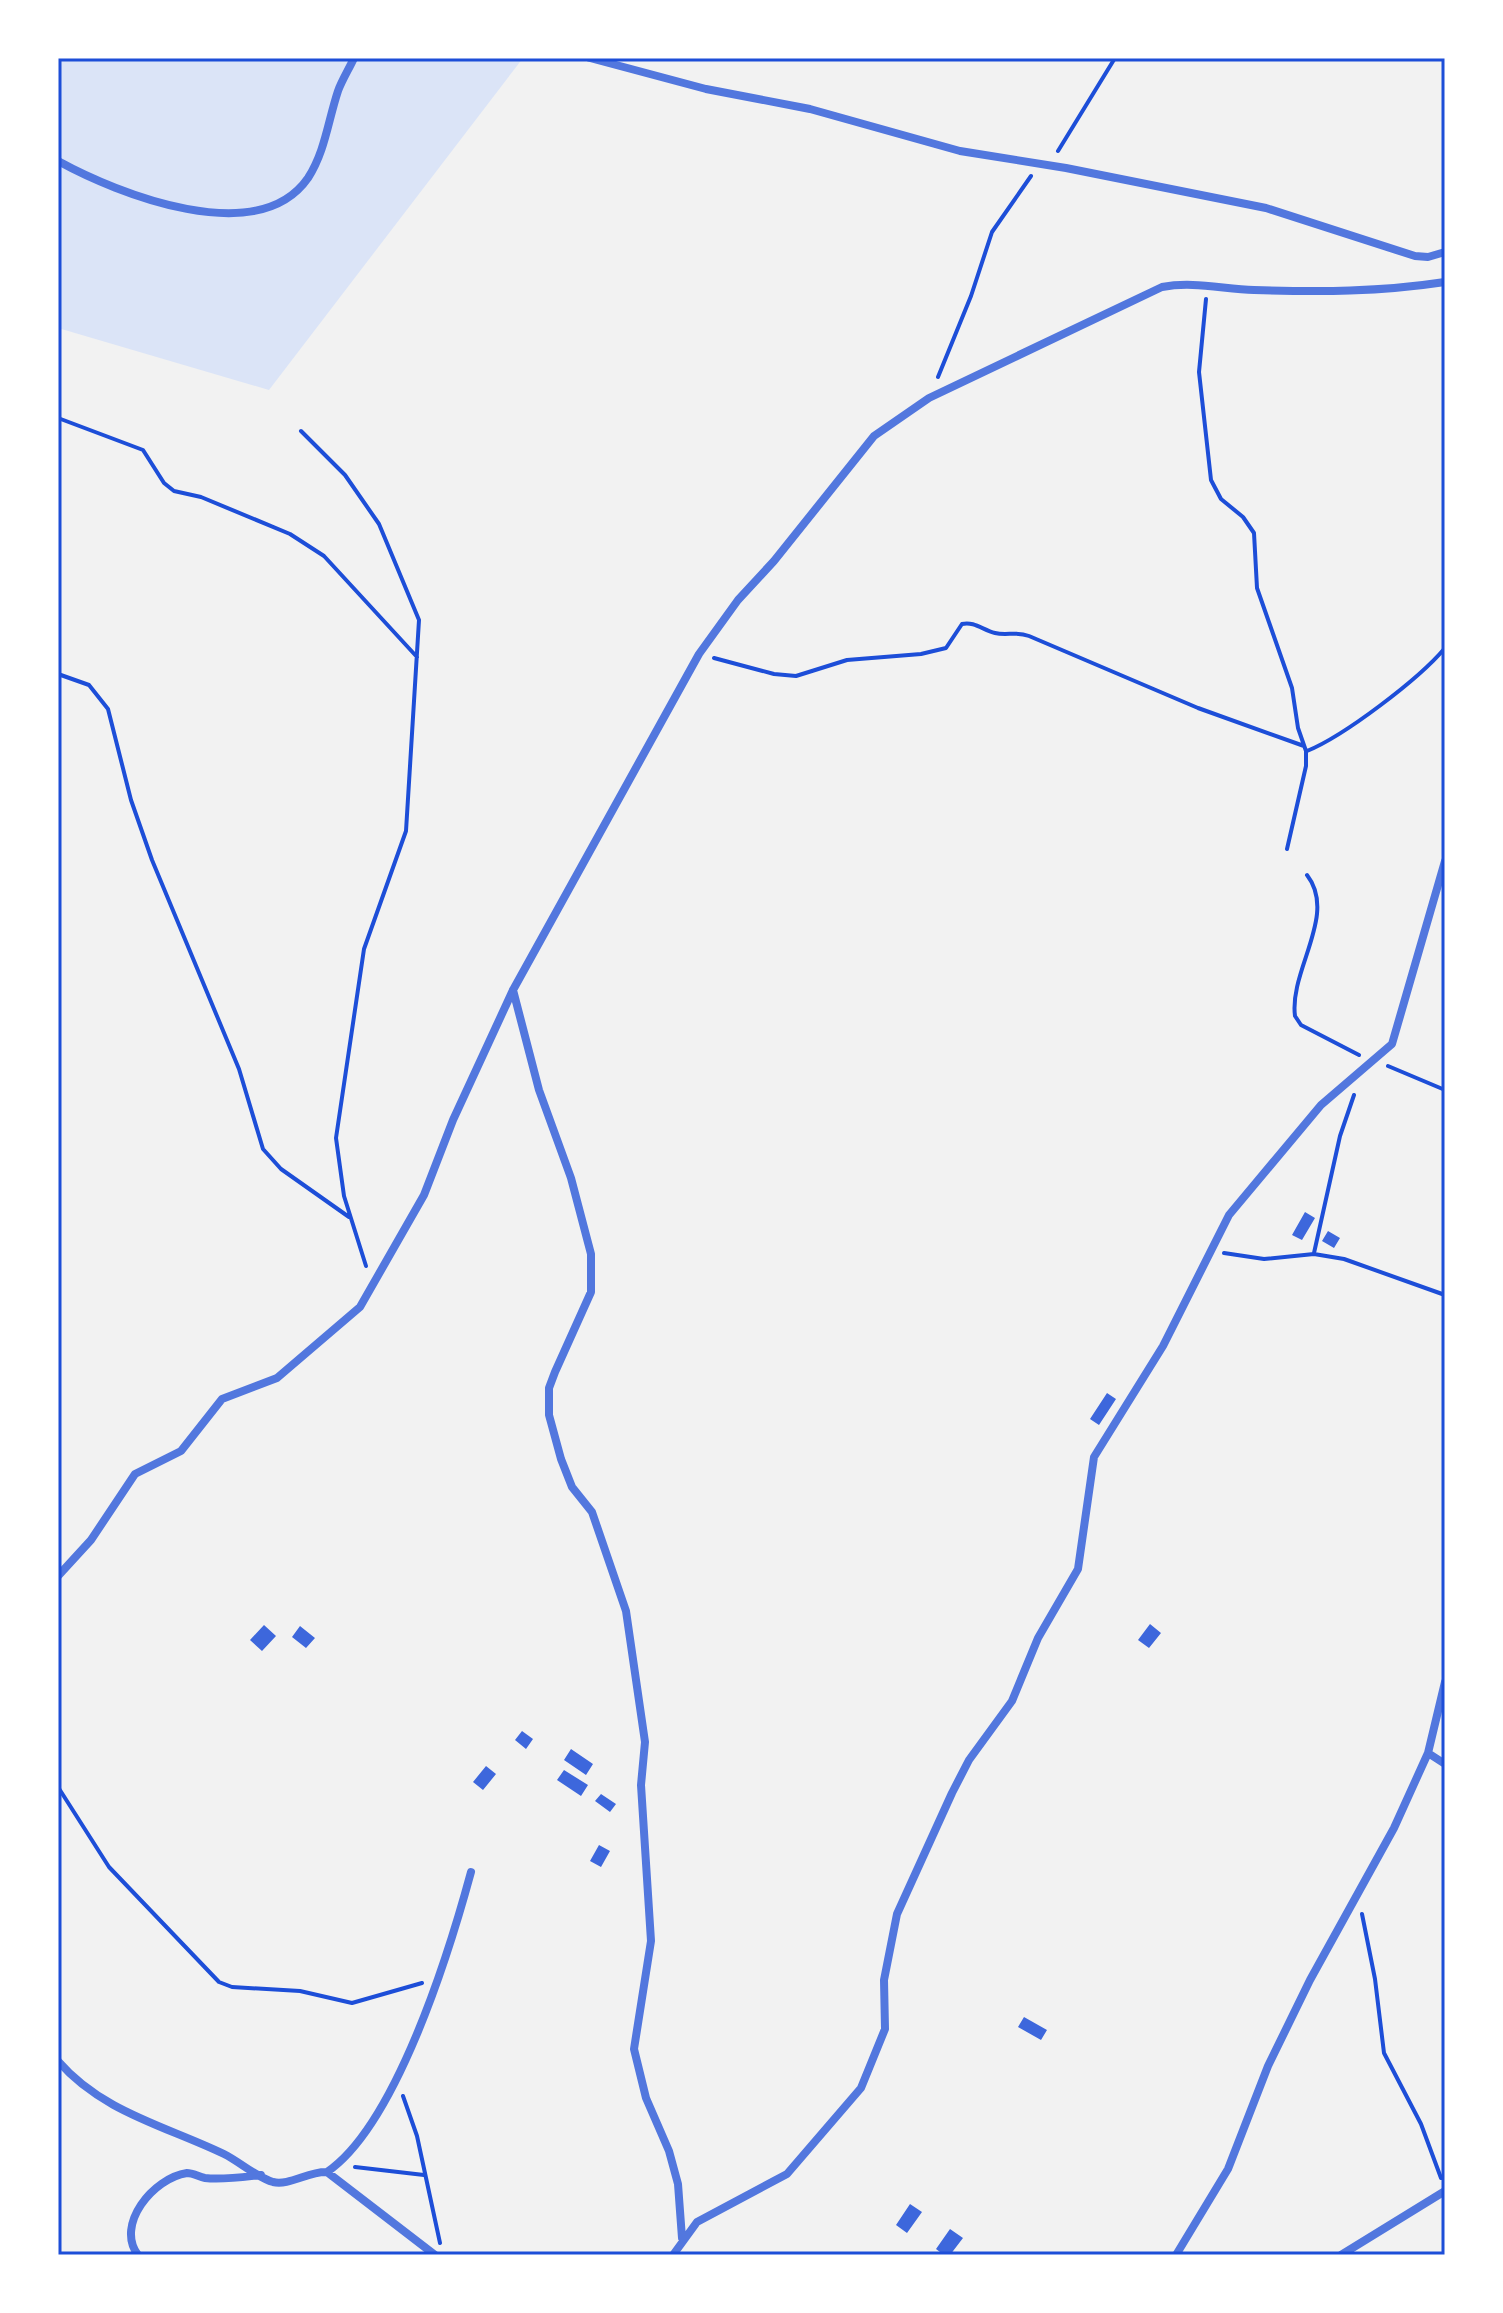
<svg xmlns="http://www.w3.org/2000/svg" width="1503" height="2313" font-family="'Alegreya Sans',sans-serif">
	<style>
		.green { fill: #dbe4f7 }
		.building { fill: #3d67dc }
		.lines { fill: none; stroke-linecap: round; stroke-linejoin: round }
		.path { stroke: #1d4ed8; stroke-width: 4 }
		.minor { stroke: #5277de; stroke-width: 8 }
		.neatline { fill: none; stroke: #1d4ed8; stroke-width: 3 }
	</style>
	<rect width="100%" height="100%" fill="#f2f2f2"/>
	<path class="green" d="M58 58H523L269 390 58 328Z"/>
	<path class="building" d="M1305 1212 1315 1218 1302 1240 1292 1235Z
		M1328 1231 1340 1238 1334 1248 1322 1241Z
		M1107 1393 1116 1399 1099 1425 1090 1419Z
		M1150 1624 1161 1633 1149 1648 1138 1640Z
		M264 1625 276 1636 262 1651 250 1640Z
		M300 1626 315 1638 306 1648 292 1637Z
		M522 1731 533 1739 526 1749 515 1740Z
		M571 1749 593 1764 586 1775 564 1760Z
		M486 1766 496 1774 483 1790 473 1782Z
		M564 1770 588 1785 581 1796 557 1780Z
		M601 1794 616 1804 610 1812 595 1801Z
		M599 1845 610 1851 601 1867 590 1861Z
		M1024 2017 1047 2030 1041 2040 1018 2027Z
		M910 2204 922 2212 907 2233 896 2225Z
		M950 2229 963 2238 950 2255H944L936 2249Z"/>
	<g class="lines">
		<path class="path" d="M1058 151 1115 58
			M1206 299 1199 372 1211 480 1221 499 1243 517 1254 533 1257 588 1292 688 1298 728 1306 751V766L1287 849
			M938 377 971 296 992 232 1031 176
			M58 418 143 450 164 483 174 491 201 497 290 534 324 556 417 657
			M301 431 345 475 379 524 419 620 406 831 364 949 336 1138 344 1196 366 1266
			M714 658 774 674 796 676 847 660 921 654 946 648 962 624C974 621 983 630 995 633 1007 636 1016 631 1029 636L1198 708 1304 746
			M58 674 89 685 108 709 131 800 152 860 239 1069 263 1149 281 1169 349 1217
			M1307 751C1344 736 1419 679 1445 648
			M1307 875C1338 915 1289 970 1295 1016L1301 1025 1359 1055
			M1388 1066 1445 1090
			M1224 1253 1264 1259 1314 1254 1344 1259 1445 1295
			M1314 1253 1340 1136 1354 1095
			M58 1787 109 1867 219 1982 232 1987 300 1991 352 2003 422 1983
			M1362 1914 1375 1979 1384 2053 1421 2124 1441 2178
			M403 2096 417 2136 440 2243
			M355 2167 424 2175"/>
		<path class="minor" d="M590 58 706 89 810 109 960 151 1066 168 1266 208 1415 256 1428 257 1445 252
			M58 161C118 194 258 250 308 178 325 152 328 121 338 91 342 80 349 69 354 58
			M513 990 539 1090 571 1178 591 1254V1292L555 1372 549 1388V1415L561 1459 572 1487 592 1512 626 1611 645 1742 641 1785 651 1941 634 2049 646 2098 669 2151 678 2184 682 2238
			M58 1576 91 1540 135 1474 181 1451 222 1399 277 1378 360 1307 424 1195 453 1120 513 990 699 654 738 600 774 561 874 436 929 398 1162 287C1193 281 1223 289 1254 290 1321 292 1379 292 1445 282
			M1428 1753 1445 1764
			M58 2061C102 2112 166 2126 224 2154 240 2162 256 2177 273 2182 289 2186 309 2171 327 2172L435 2255
			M327 2172C396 2125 449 1953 471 1872
			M138 2255C115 2225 153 2178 187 2173 193 2173 199 2177 205 2178 223 2180 243 2177 261 2175
			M673 2255 697 2222 787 2174 861 2088 885 2029 884 1980 897 1914 952 1793 969 1760 1012 1701 1038 1638 1078 1569 1094 1457 1163 1346 1229 1215 1321 1105 1392 1044 1445 861
			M1176 2255 1228 2169 1268 2066 1310 1980 1394 1828 1428 1753 1445 1682
			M1341 2255 1445 2191"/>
	</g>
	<rect width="1503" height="2313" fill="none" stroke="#ffffff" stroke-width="120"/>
	<rect x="60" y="60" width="1383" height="2193" class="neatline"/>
</svg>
